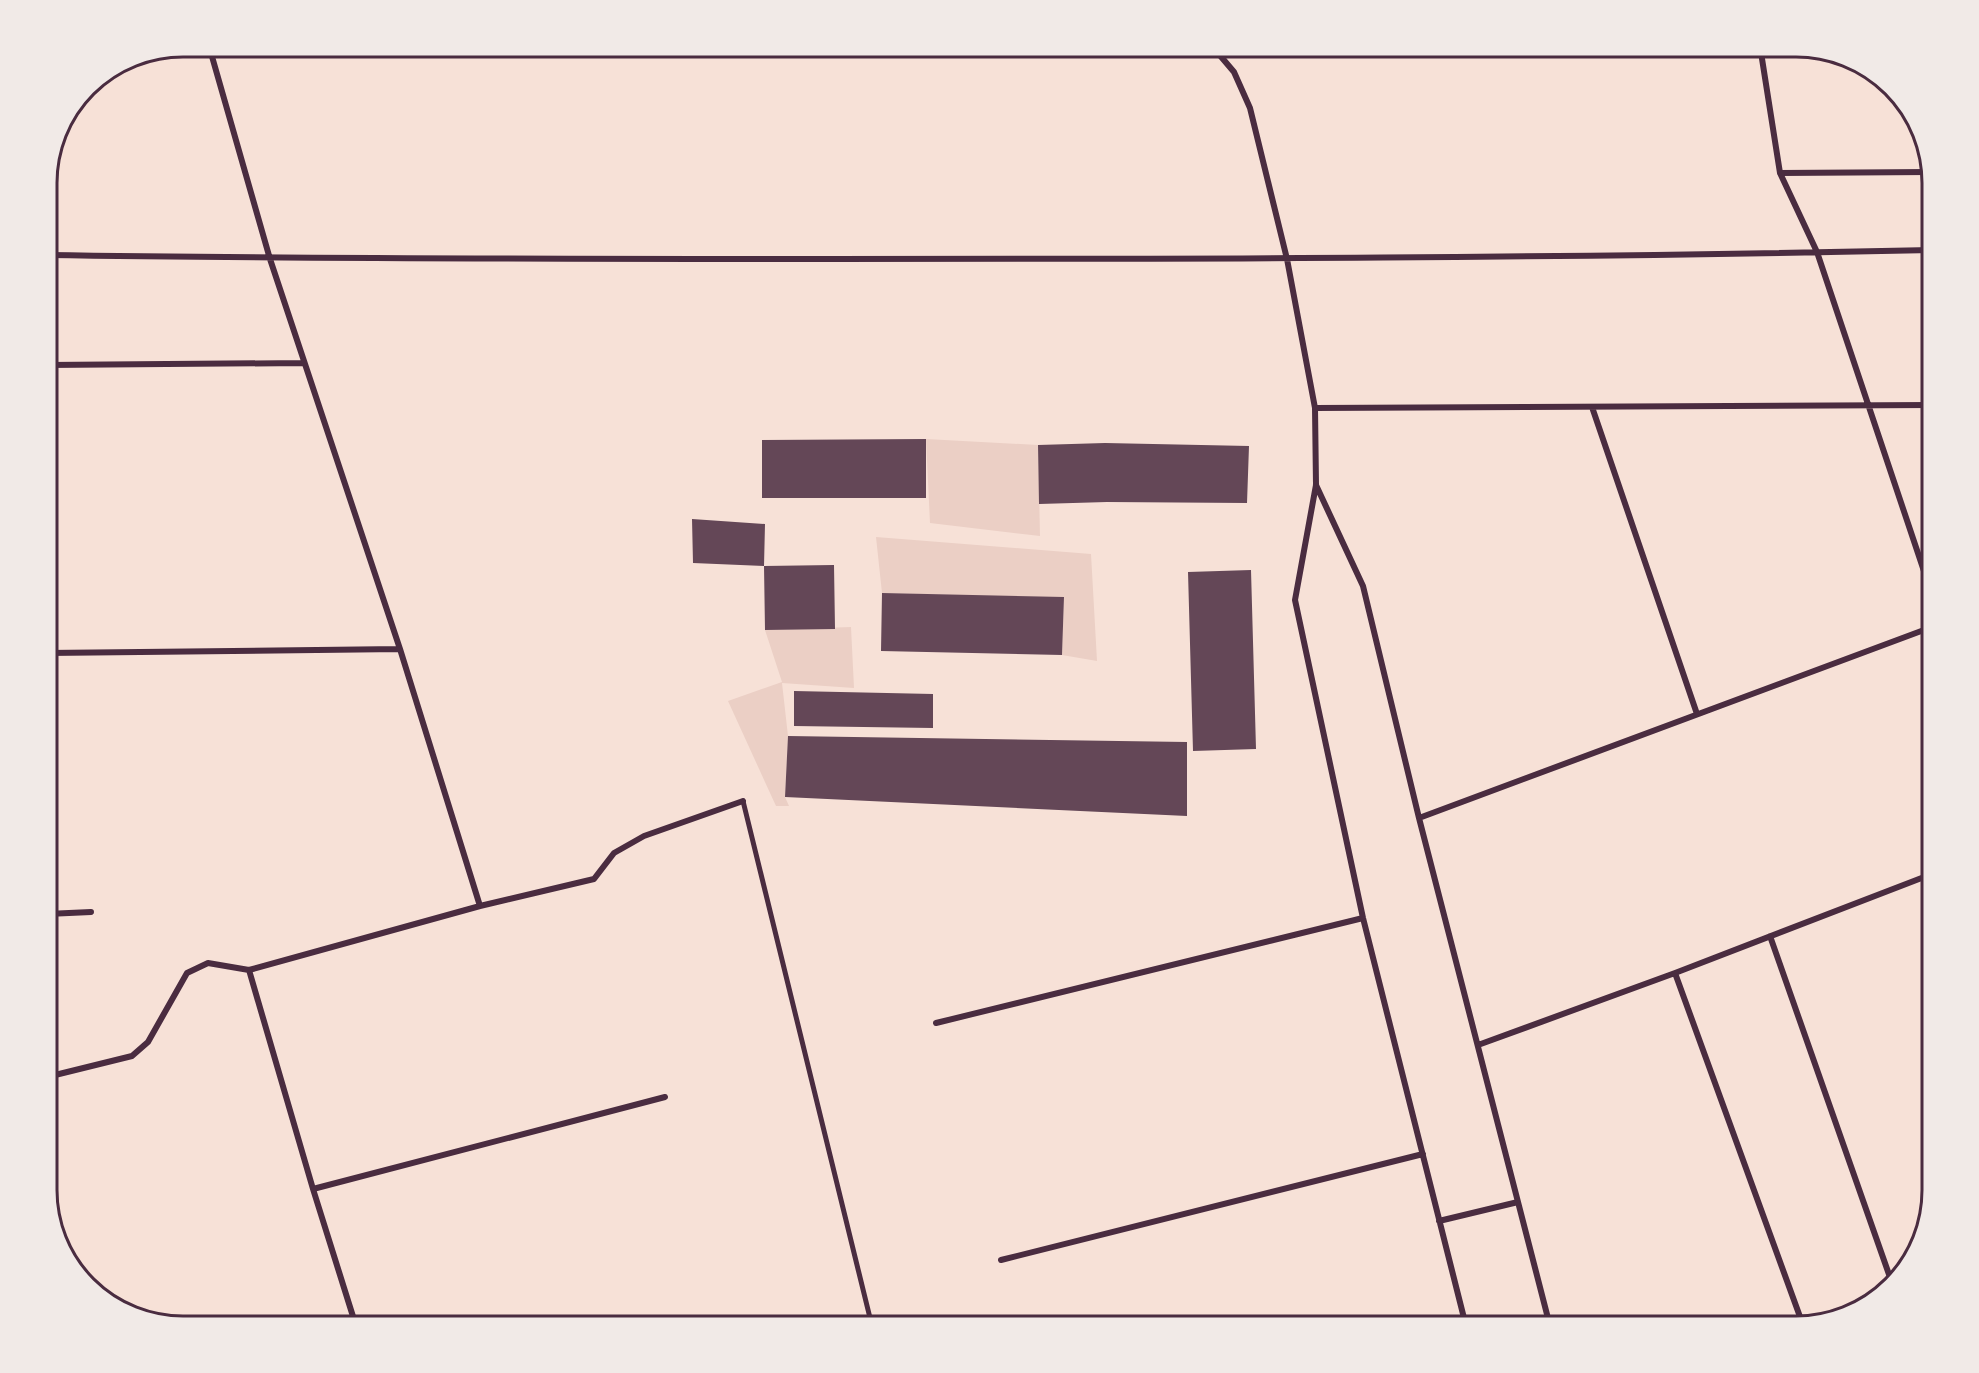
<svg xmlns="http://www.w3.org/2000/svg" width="1979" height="1373" font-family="'Zilla Slab',serif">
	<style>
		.green { fill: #ebcfc5 }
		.building { fill: #644757 }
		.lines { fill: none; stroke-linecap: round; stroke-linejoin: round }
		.pedestrian { stroke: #4a2c40; stroke-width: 5 }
		.minor { stroke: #4a2c40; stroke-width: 6 }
		.rim { fill: none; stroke: #4a2c40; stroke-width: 3 }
	</style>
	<rect width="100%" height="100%" fill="#f7e1d7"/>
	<path class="green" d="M926 439 1038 445 1040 536 930 523Z
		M876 537 1091 554 1097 661 1062 655 1064 598 882 593Z
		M851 627 854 688 782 683 788 736 785 797 789 806H776L728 701 782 682 765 630Z"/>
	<path class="building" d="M926 439V498H762V440Z
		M1105 443 1249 446 1247 503 1107 502 1039 504 1038 445Z
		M692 519 765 524 764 566 693 563Z
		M834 565 835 629 765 630 764 566Z
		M1251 570 1256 749 1193 751 1188 572Z
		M882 593 1064 597 1062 655 881 651Z
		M794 691 933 694V728L794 726Z
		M788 736 1187 742V816L785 797Z"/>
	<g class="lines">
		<path class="pedestrian" d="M743 801 872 1326"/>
		<path class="minor" d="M209 46 270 259 400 649 480 906
			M1212 46 1234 72 1250 108 1287 259 1315 408 1316 485 1295 600 1363 918 1466 1326
			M1760 46 1780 173 1817 252 1932 595
			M1780 173 1930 172
			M47 255C309 259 571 259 833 259 1200 259 1566 258 1932 250
			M47 365 304 363
			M1592 407 1697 714
			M1315 408 1932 405
			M1316 485 1363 586 1419 818 1550 1326
			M47 653 400 649
			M1419 818 1932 627
			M47 914 91 912
			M1770 936 1892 1283
			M249 970 313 1189 356 1326
			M1675 973 1803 1325
			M936 1023 1363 918
			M1478 1045 1675 973 1932 874
			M47 1077 132 1056 148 1042 187 973 208 963 249 970 480 906 594 879 614 853 644 836 743 801
			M313 1189 665 1097
			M1439 1221 1518 1202
			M1001 1260 1423 1154"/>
	</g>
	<path d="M0 0H1979V1373H0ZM183 57H1796A126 126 0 0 1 1922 183V1190A126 126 0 0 1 1796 1316H183A126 126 0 0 1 57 1190V183A126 126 0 0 1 183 57Z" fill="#f1eae7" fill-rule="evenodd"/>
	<path class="rim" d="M183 57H1796A126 126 0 0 1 1922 183V1190A126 126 0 0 1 1796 1316H183A126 126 0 0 1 57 1190V183A126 126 0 0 1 183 57Z"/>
</svg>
